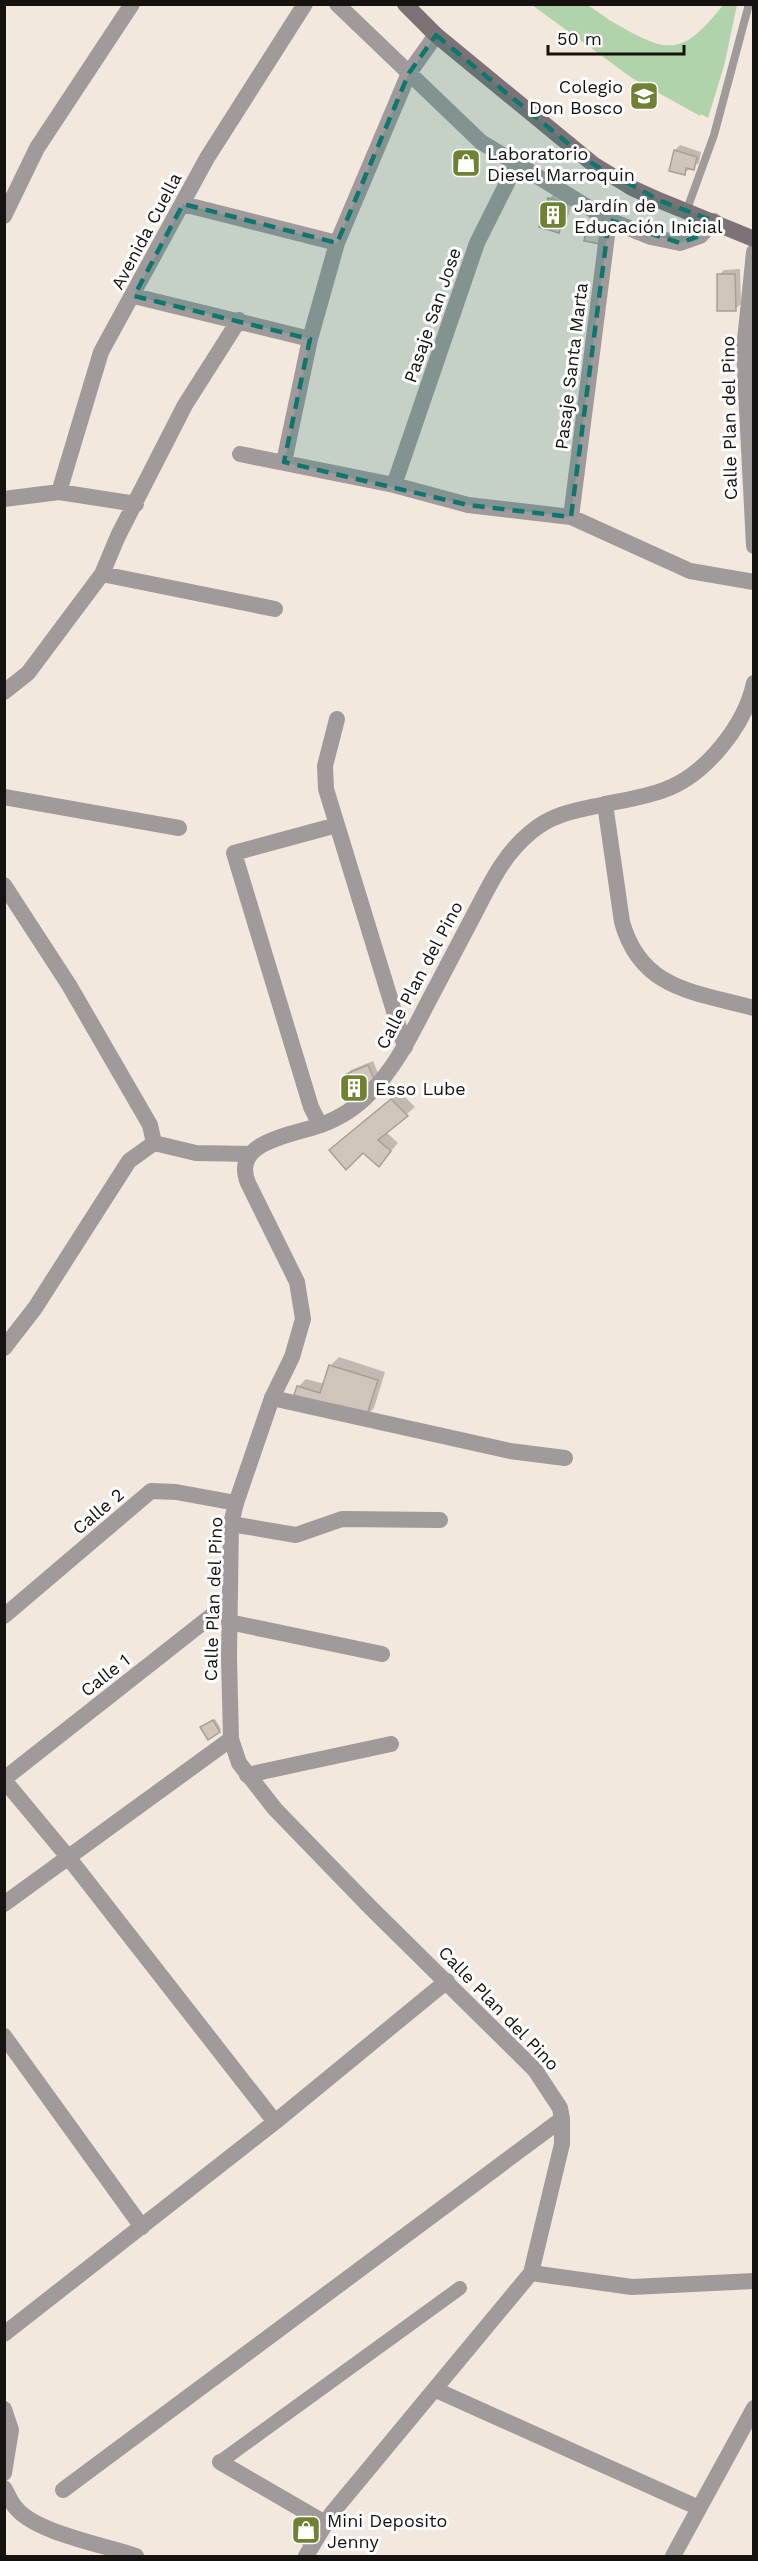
<svg xmlns="http://www.w3.org/2000/svg" width="758" height="2561" font-family="'Work Sans',sans-serif">
	<style>
		.green { fill: #b0d3ac }
		.shadow { fill: #0003 }
		.building { fill: #d0c5bb; stroke: #a99f95; stroke-width: 1.5 }
		.lines { fill: none; stroke-linecap: round; stroke-linejoin: round }
		.service { stroke: #a19a9b; stroke-width: 8 }
		.pedestrian { stroke: #a19a9b; stroke-width: 14 }
		.minor { stroke: #a19a9b; stroke-width: 16 }
		.tertiary { stroke: #a19a9b; stroke-width: 16 }
		.secondary { stroke: #7d7376; stroke-width: 16 }
		.marked { fill: #0f766e; fill-opacity: 0.2; stroke: #0f766e; stroke-width: 4.5; stroke-dasharray: 12 8; stroke-linejoin: round }
		.labels { text-anchor: middle; dominant-baseline: central; stroke-width: 6; stroke-linejoin: round; paint-order: stroke }
		.poi-label { font-size: 18px; fill: #16120f; stroke: #fff; text-anchor: start }
		.street-label { font-size: 18px; fill: #16120f; stroke: #fff }
	</style>
	<rect width="100%" height="100%" fill="#f3e8dd"/>
	<path class="green" d="M532 5C547 4 567 1 583 4 592 6 603 16 611 21 666 53 681 59 723 5H737L724 66 708 118 701 114 700 116 632 78Z"/>
	<path class="shadow" d="M680 145 701 152 699 163 684 173 675 150Z
		M462 153 478 160 475 168 460 155Z
		M557 191 574 196 566 223 558 231 549 199Z
		M591 222 605 225 601 240 589 224Z
		M740 269 741 304 735 309 719 275 724 270Z
		M373 1061 378 1073 373 1078 345 1076 351 1070Z
		M400 1092 415 1107 386 1132 398 1143 379 1165 363 1151 339 1142Z
		M339 1357 385 1372 374 1408 366 1416 298 1387 306 1379 325 1384 331 1365Z
		M215 1719 221 1729 219 1731 205 1726Z"/>
	<path class="building" d="M674 150 697 157 694 170 686 168 685 175 669 171Z
		M459 154 477 162 473 172 454 164Z
		M548 198 567 204 559 233 539 227Z
		M588 223 603 227 600 244 584 241Z
		M717 274H735L736 311H717Z
		M368 1065 374 1079 349 1096 344 1075Z
		M391 1099 408 1116 378 1140 391 1151 379 1167 363 1153 346 1170 329 1150Z
		M329 1365 378 1380 366 1418 294 1395 297 1386 320 1393Z
		M213 1720 220 1732 208 1740 200 1727Z
		M309 2516 319 2523 304 2545 294 2538Z"/>
	<g class="lines">
		<path class="service" d="M686 212 714 135 749 4"/>
		<path class="pedestrian" d="M220 2462 460 2288"/>
		<path class="minor" d="M337 4 481 142 609 220 651 237 680 243 700 236 714 221
			M183 204 337 243
			M4 216 37 148 132 4
			M134 296 310 339
			M240 454 394 485 468 505 571 517 690 571 754 582
			M284 462 310 339 337 243 409 73 436 35
			M394 485 477 243 517 163
			M59 492 101 352 207 158 305 4
			M4 499 59 492 136 504
			M571 517 609 220
			M102 574 275 609
			M4 692 28 673 102 574 118 536 185 405 239 320
			M337 719 325 766 326 789 405 1047
			M4 797 179 828
			M605 804 622 922C641 990 695 992 754 1008
			M4 885 69 985 150 1125 154 1143
			M320 1125 311 1107 234 853 337 825
			M4 1348 35 1308 129 1161 154 1143 196 1153 250 1154
			M272 1398 510 1451 565 1458
			M231 1524 296 1535 342 1519 440 1520
			M4 1616 151 1491 176 1492 236 1503
			M229 1622 382 1654
			M247 1775 391 1744
			M4 1779 229 1602
			M4 1780 68 1857 275 2122
			M4 1904 231 1739
			M4 2036 142 2227
			M531 2273 632 2287 754 2281
			M4 2334 275 2122 447 1981
			M436 2390 699 2508
			M4 2409 11 2430 4 2473
			M220 2462 325 2523
			M4 2488C8 2494 11 2503 16 2508 36 2533 105 2545 136 2556
			M63 2490 562 2119
			M673 2556 754 2408"/>
		<path class="tertiary" d="M754 252 744 350 754 546
			M306 2556 332 2513 531 2273 562 2144V2119L560 2108 535 2070 371 1908 275 1809 239 1763 231 1739 229 1657 231 1524 236 1503 272 1398 292 1357 303 1319 297 1282 248 1183C231 1141 293 1135 321 1125 340 1118 356 1108 370 1093 395 1068 410 1037 426 1006 443 974 460 941 477 909 492 880 505 853 531 832 553 813 579 810 606 804 625 800 645 797 664 790 706 775 745 725 754 683"/>
		<path class="secondary" d="M405 4 436 35 593 164 632 188 661 201 754 239"/>
	</g>
	<path class="marked" d="M436 35 593 164 661 201 714 221 700 236 680 243 609 220 571 517 468 505 284 462 310 339 134 296 183 204 337 243 409 73Z"/>
	<defs>
		<g id="school-square" transform="scale(1.5)"><rect x="-9" y="-9" width="18" height="18" rx="4" fill="#6e8232" stroke="#fff"/><path d="M0-5L7-2L0 1L-7-2ZM-4 1L0 2.5L4 1V4Q0 6-4 4Z" fill="#fff"/></g>
		<g id="shop-square" transform="scale(1.5)"><rect x="-9" y="-9" width="18" height="18" rx="4" fill="#6e8232" stroke="#fff"/><path d="M-5-2.5h2.3a2.7 3.5 0 0 1 5.4 0H5L5.5 6h-11ZM-1.5-2.5h3a1.5 2.3 0 0 0-3 0Z" fill="#fff"/></g>
		<g id="building-square" transform="scale(1.5)"><rect x="-9" y="-9" width="18" height="18" rx="4" fill="#6e8232" stroke="#fff"/><path d="M-4-6H4V6H1V3H-1V6H-4ZM-2.5-4.3h1.7v1.8h-1.7ZM.8-4.3h1.7v1.8H.8ZM-2.5-1h1.7V.8h-1.7ZM.8-1h1.7V.8H.8Z" fill="#fff"/></g>
	</defs>
	<g fill-rule="evenodd">
		<use href="#school-square" x="644" y="96"/>
		<use href="#shop-square" x="466" y="163"/>
		<use href="#building-square" x="553" y="215"/>
		<use href="#building-square" x="354" y="1088"/>
		<use href="#shop-square" x="306" y="2530"/>
	</g>
	<g class="labels">
		<g class="poi-label">
			<text x="623" y="86" text-anchor="end">Colegio<tspan x="623" dy="21">Don Bosco</tspan></text>
			<text x="487" y="153">Laboratorio<tspan x="487" dy="21">Diesel Marroquin</tspan></text>
			<text x="574" y="205">Jardín de<tspan x="574" dy="21">Educación Inicial</tspan></text>
			<text x="375" y="1088">Esso Lube</text>
			<text x="327" y="2520">Mini Deposito<tspan x="327" dy="21">Jenny</tspan></text>
		</g>
		<g class="street-label">
			<text transform="translate(146 231) rotate(-62)">Avenida Cuella</text>
			<text transform="translate(432 315) rotate(-71)">Pasaje San Jose</text>
			<text transform="translate(571 366) rotate(-83)">Pasaje Santa Marta</text>
			<text transform="translate(729 418) rotate(-91)">Calle Plan del Pino</text>
			<text transform="translate(419 975) rotate(-62)">Calle Plan del Pino</text>
			<text transform="translate(98 1511) rotate(-40)">Calle 2</text>
			<text transform="translate(213 1599) rotate(-88)">Calle Plan del Pino</text>
			<text transform="translate(105 1675) rotate(-38)">Calle 1</text>
			<text transform="translate(499 2008) rotate(46)">Calle Plan del Pino</text>
		</g>
	</g>
	<rect width="758" height="2561" fill="none" stroke="#16120f" stroke-width="12"/>
	<path d="M548 45v9h136v-9" fill="none" stroke="#16120f" stroke-width="3"/>
	<text x="557" y="45" font-size="18" fill="#16120f" stroke="#ffffff" stroke-width="4.5" paint-order="stroke">50 m</text>
</svg>
